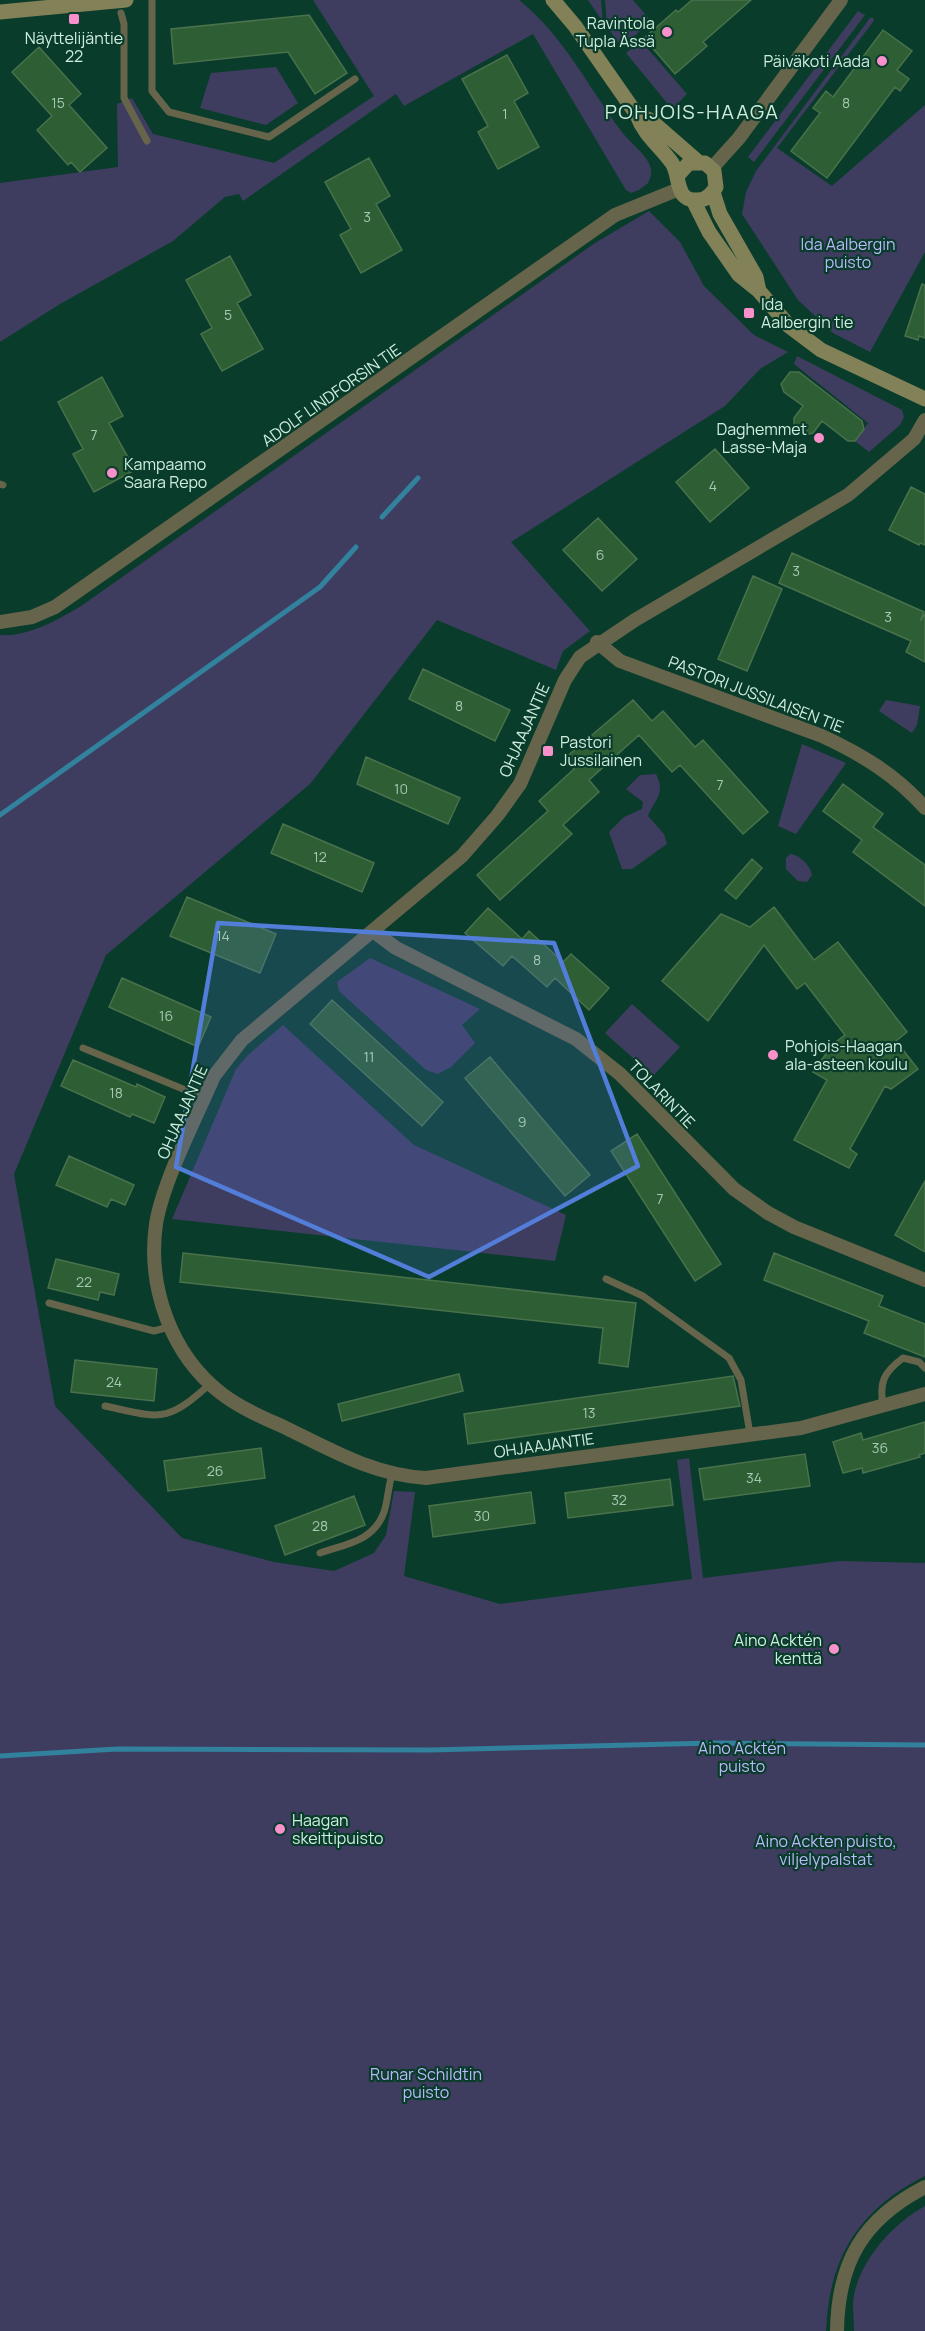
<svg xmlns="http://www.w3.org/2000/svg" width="925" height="2331" font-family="Manrope,sans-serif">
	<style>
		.green { fill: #3f3d5f }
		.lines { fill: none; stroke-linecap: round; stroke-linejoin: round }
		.stream { stroke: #32819d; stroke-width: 5 }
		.building { fill: #2e5e33; stroke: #49724c; stroke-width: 1.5 }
		.lane { stroke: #66654b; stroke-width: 7 }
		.street { stroke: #66654b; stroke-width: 14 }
		.secondary { stroke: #838157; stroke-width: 15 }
		.marked { fill: #527eda; fill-opacity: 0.2; stroke: #527eda; stroke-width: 4.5; stroke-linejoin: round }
		.poi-dot { fill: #f890cb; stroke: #093c2b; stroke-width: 2 }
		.labels { text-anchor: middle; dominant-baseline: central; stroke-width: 4.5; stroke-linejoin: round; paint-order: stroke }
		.number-label { font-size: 14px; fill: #a6c9b4 }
		.poi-label { font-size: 16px; fill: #ceeddf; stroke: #093c2b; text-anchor: start }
		.park-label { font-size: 16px; fill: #bcb9fc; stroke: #093c2b }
		.street-label { font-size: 16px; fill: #ceeddf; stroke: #093c2b }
		.quarter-label { font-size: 20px; letter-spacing: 1.5px; fill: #ceeddf; stroke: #093c2b }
	</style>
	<rect width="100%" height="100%" fill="#093c2b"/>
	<path class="green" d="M313 0H519C564 36 588 87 622 132 630 143 648 155 651 169 652 174 650 179 648 183L639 190 631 193 626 190 533 34 404 106 396 94 243 201 239 194 225 197 173 241 60 304 0 342V183L118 167 117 104 132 98 153 134 274 163 374 96Z
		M588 0H601L603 22Z
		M605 0H633L651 21 622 47 607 27Z
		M858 11 865 15 754 162 748 157Z
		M870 18H874L873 22 777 148 832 186 925 105V252L870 352 833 333 798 300 742 214 746 192 756 171Z
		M641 41 687 94 672 109 626 53Z
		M276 67 298 103 266 125 200 108 211 73Z
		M649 211 680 242 704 286 754 335 788 352 760 369 725 406 511 542 590 631 563 651 556 670 437 620 310 784 106 955 14 1174 55 1406 182 1538 274 1562 334 1571 374 1553 386 1535 394 1491 415 1492 404 1576 500 1604 692 1579 677 1460 689 1458 703 1578 840 1561 925 1563V2176C859 2209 829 2257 826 2331H0V635C29 637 60 619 84 604L595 243Z
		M797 356 902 410 904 417 900 425 869 452 855 441 868 423 794 364Z
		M886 700 920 706 917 725 912 733 879 711Z
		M802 744 846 763 796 834 778 826Z
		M656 774C666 795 655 798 648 816L664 834 667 844 632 869H622L609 832 624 817 642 809 643 802 626 789 640 775Z
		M790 854C800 855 810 865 812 875L807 882 798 881 786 869V858Z
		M370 958 480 1009 462 1025 475 1043 451 1067 438 1074 426 1070 339 991 337 982Z
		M632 1004 680 1047 653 1076 605 1033Z
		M283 1025 414 1145 566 1215 555 1261 172 1219 236 1069 248 1055Z
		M925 2206V2331H854C854 2322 853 2312 853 2302 857 2263 892 2224 925 2206Z"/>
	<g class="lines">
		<path class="stream" d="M382 517 418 478
			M0 815 320 587 356 547
			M0 1756 117 1749 430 1750 712 1743 925 1745"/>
	</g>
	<path class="building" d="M692 0H751L703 42 707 46 675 74 644 38 676 10 678 12Z
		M309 15 347 73 315 94 288 52 174 64 171 29Z
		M883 30 912 51 897 70 909 79 900 91 895 87 827 178 791 151 820 113 813 108 826 91 833 97Z
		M39 47 81 94 69 105 107 148 80 172 71 162 68 165 37 130 52 116 12 72Z
		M507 55 528 93 514 101 539 147 498 169 478 132 488 126 462 79Z
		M369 158 390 196 376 204 402 250 361 273 340 235 351 229 325 182Z
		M230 256 251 295 237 303 263 349 222 371 201 334 212 328 186 280Z
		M922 284 925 285V338L919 336 918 340 905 336Z
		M790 372H799L862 421 864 429 855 441H848L822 421 813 433 805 435 794 426V418L803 406 784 392 781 384Z
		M102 377 123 416 109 423 135 470 94 492 73 454 83 449 58 402Z
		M715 449 749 488 710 522 676 482Z
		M911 487 925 494V545L920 543 919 545 889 530Z
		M598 518 637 559 602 591 563 550Z
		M792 553 924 612 920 621 925 614V662L906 652 911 641 779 583Z
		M753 576 782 589 747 671 718 659Z
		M423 669 510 710 495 741 409 699Z
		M633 700 652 721 663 711 695 747 703 740 768 812 743 834 680 765 672 772 639 735 589 780 599 792 563 825 572 834 500 900 477 875 548 811 539 801 574 769 565 758Z
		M366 757 460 798 448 824 357 784Z
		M843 784 883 814 873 827 925 865V906L853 852 862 840 823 811Z
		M283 824 374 863 362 892 271 853Z
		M752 859 762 868 736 899 725 890Z
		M187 897 276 934 260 973 170 936Z
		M774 907 814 960 838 942 907 1032 896 1041 918 1069 891 1089 885 1086 850 1149 857 1154 849 1168 794 1140 827 1080 813 1072 833 1044 845 1035 805 983 797 989 764 945 708 1021 662 981 721 914 750 927Z
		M488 908 522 939 529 931 563 962 571 954 609 988 589 1010 555 978 547 987 512 956 503 966 465 933Z
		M122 978 211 1017 198 1047 109 1007Z
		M332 1000 443 1102 422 1126 310 1024Z
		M490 1057 590 1175 565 1196 465 1078Z
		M73 1060 136 1087 137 1084 165 1097 154 1123 132 1114 130 1117 61 1086Z
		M637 1134 721 1264 695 1281 611 1151Z
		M69 1156 134 1185 125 1205 111 1199 107 1207 56 1185Z
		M925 1181V1252L895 1235Z
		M183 1253 636 1303 628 1367 599 1363 603 1328 180 1282Z
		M774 1253 883 1296 879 1306 925 1324V1357L864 1333 869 1321 764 1280Z
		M56 1259 119 1274 114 1295 100 1292 98 1300 48 1288Z
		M75 1360 157 1369 154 1401 71 1392Z
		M459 1374 463 1391 342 1421 338 1404Z
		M733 1376 740 1406 468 1444 464 1414Z
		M925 1422V1453L919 1455 920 1457 863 1473 862 1468 843 1473 833 1442 861 1433 863 1440Z
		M261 1448 265 1478 168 1491 164 1461Z
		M805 1454 810 1486 704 1500 699 1469Z
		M670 1479 673 1505 568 1518 565 1493Z
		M531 1492 535 1523 433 1537 429 1506Z
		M354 1496 365 1525 285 1555 275 1526Z"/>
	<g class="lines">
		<path class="lane" d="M152 0V91L169 112 269 137 355 79
			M121 13 124 24V98L147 141
			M0 484 3 485
			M83 1048 205 1098
			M606 1279 643 1296 729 1358 741 1380 750 1434
			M49 1303 154 1331 169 1327
			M883 1405C879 1382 884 1372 903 1358L919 1362 925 1368
			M105 1406C161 1418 166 1424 211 1383
			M320 1553C346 1544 374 1541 384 1512 388 1500 388 1487 392 1475"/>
		<path class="street" d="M712 168 739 138 841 0
			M925 420 914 439 848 495 635 620 580 657 565 680 520 784 497 816 462 856 242 1040 214 1076C196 1118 163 1181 156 1224 147 1287 171 1355 222 1394 242 1409 264 1418 286 1428 333 1451 374 1475 426 1478L801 1428 925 1394
			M0 622 32 617 55 607 615 215 679 189
			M597 642 620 661 822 736C861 754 896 775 925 808
			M373 931 396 948 576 1039 620 1074 734 1189 768 1213 794 1227 925 1280
			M837 2331C838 2262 863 2219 925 2187"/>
		<path class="secondary" d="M553 0 575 26 637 115C644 135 660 146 672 163 681 176 674 202 698 200 707 200 712 194 716 187L714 171 705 163H689L678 175
			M0 12 126 0
			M637 115 650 120 697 161
			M713 192 720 214 756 277 759 291
			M693 200 709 232 739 275 759 291 789 326 821 350 925 399"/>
	</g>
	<path class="marked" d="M218 923 554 943 638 1166 429 1277 176 1167Z"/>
	<g class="poi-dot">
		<rect x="68" y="13" width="12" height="12" rx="3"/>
		<circle cx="667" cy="32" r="6"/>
		<circle cx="882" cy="61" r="6"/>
		<rect x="743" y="307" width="12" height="12" rx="3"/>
		<circle cx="819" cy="438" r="6"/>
		<circle cx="112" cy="473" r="6"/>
		<rect x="542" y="745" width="12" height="12" rx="3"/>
		<circle cx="773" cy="1055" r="6"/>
		<circle cx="834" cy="1649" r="6"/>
		<circle cx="280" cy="1829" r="6"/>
	</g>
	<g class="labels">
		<g class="number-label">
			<text x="58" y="102">15</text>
			<text x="846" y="102">8</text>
			<text x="505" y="113">1</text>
			<text x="367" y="216">3</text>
			<text x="228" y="314">5</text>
			<text x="94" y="434">7</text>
			<text x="713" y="485">4</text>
			<text x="600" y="554">6</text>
			<text x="796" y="570">3</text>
			<text x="888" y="616">3</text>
			<text x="459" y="705">8</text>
			<text x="720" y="784">7</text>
			<text x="401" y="788">10</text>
			<text x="320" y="856">12</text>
			<text x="223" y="935">14</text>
			<text x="537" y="959">8</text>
			<text x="166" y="1015">16</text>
			<text x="369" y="1056">11</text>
			<text x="116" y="1092">18</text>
			<text x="522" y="1121">9</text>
			<text x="660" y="1198">7</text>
			<text x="84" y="1281">22</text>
			<text x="114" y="1381">24</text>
			<text x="589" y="1412">13</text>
			<text x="880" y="1447">36</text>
			<text x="215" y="1470">26</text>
			<text x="754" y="1477">34</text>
			<text x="619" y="1499">32</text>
			<text x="482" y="1515">30</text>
			<text x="320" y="1525">28</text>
		</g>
		<g class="poi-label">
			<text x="655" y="23" text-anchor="end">Ravintola<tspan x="655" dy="18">Tupla Ässä</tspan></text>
			<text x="74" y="38" text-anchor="middle">Näyttelijäntie<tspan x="74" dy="18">22</tspan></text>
			<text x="870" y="61" text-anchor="end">Päiväkoti Aada</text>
			<text x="761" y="304">Ida<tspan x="761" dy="18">Aalbergin tie</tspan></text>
			<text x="807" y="429" text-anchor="end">Daghemmet<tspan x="807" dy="18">Lasse-Maja</tspan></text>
			<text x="124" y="464">Kampaamo<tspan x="124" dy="18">Saara Repo</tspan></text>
			<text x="560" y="742">Pastori<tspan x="560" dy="18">Jussilainen</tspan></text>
			<text x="785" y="1046">Pohjois-Haagan<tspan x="785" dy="18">ala-asteen koulu</tspan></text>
			<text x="822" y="1640" text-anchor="end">Aino Acktén<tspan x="822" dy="18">kenttä</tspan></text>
			<text x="292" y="1820">Haagan<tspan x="292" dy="18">skeittipuisto</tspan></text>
		</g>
		<g class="park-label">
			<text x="848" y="244">Ida Aalbergin<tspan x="848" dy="18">puisto</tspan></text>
			<text x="742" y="1748">Aino Acktén<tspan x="742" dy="18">puisto</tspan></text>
			<text x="826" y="1841">Aino Ackten puisto,<tspan x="826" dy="18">viljelypalstat</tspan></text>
			<text x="426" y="2074">Runar Schildtin<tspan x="426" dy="18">puisto</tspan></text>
		</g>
		<g class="street-label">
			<text transform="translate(331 395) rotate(-35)">ADOLF LINDFORSIN TIE</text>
			<text transform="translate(756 694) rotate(21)">PASTORI JUSSILAISEN TIE</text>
			<text transform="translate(524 730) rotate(-66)">OHJAAJANTIE</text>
			<text transform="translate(662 1094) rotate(46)">TOLARINTIE</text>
			<text transform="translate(182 1112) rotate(-66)">OHJAAJANTIE</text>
			<text transform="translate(544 1445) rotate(-8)">OHJAAJANTIE</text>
		</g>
		<g class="quarter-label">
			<text x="692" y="111">POHJOIS-HAAGA</text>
		</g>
	</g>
</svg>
